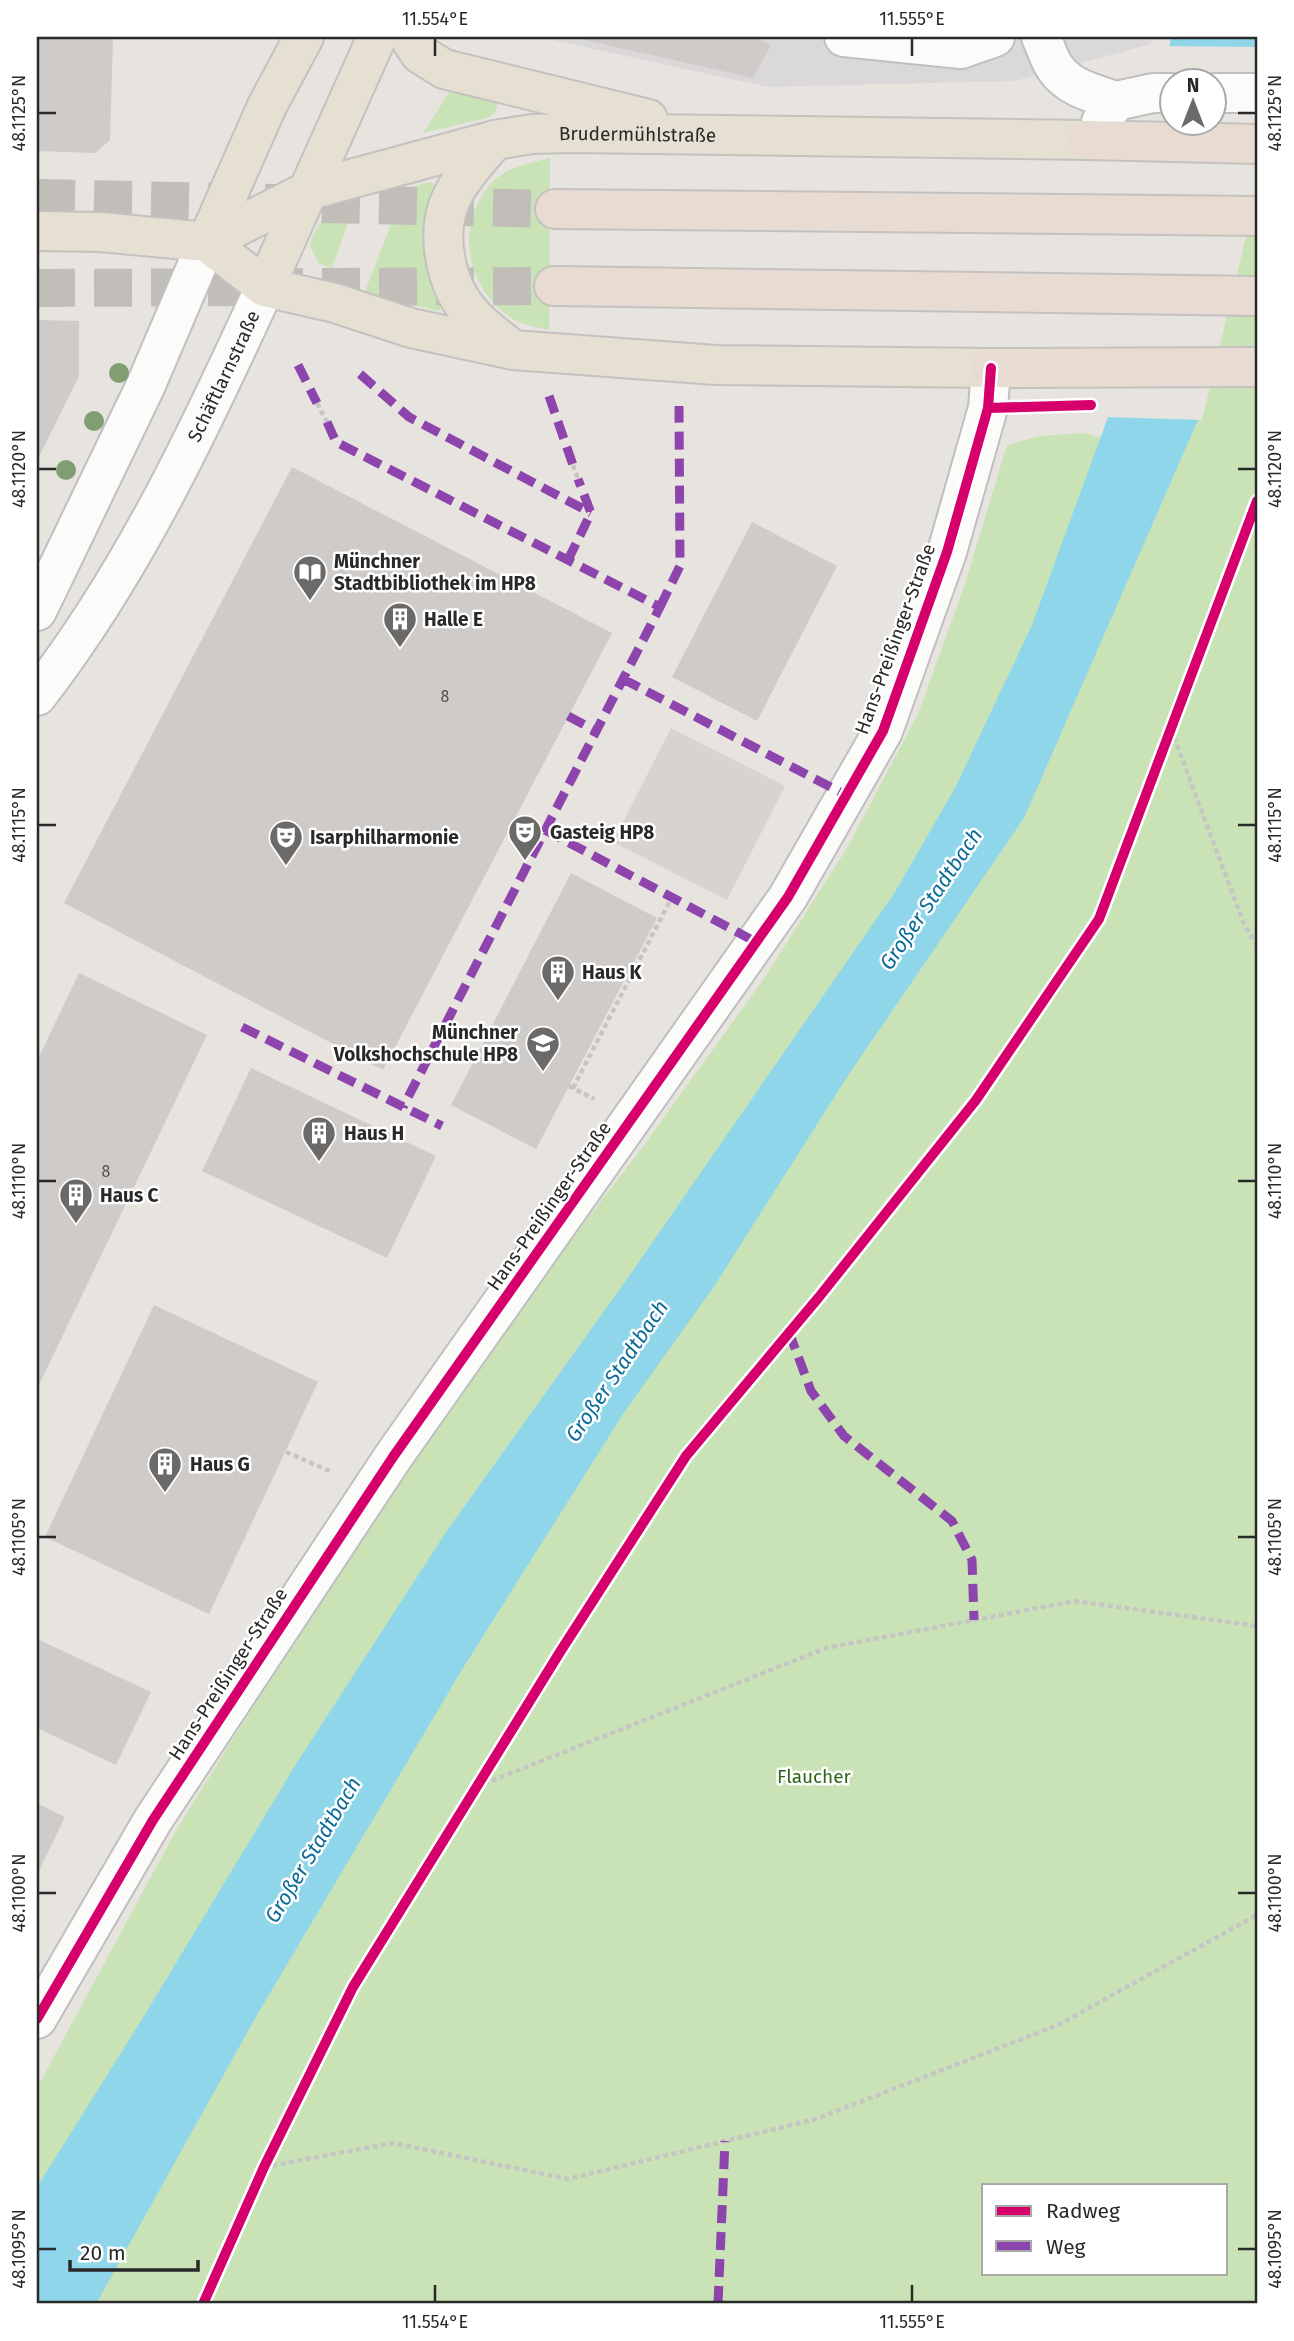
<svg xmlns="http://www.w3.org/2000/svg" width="1294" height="2341" font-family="'Fira Sans',sans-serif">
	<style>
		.industrial { fill: #dbd8da }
		.green { fill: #cae3b6; fill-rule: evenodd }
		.plaza { fill: #d7d3ce }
		.water { fill: #90d6eb; fill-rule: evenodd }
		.pier { fill: #e7e3de; fill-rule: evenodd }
		.building { fill: #cecbc8 }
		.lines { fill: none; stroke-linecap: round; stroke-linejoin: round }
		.highway-tunnel { stroke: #c1beba; stroke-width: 38; stroke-dasharray: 38 19; stroke-linecap: butt }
		.minor-casing { stroke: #c0bfc0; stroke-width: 42 }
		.major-casing { stroke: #c3c2c0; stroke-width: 42 }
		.highway-casing { stroke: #c3c2c0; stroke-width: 42 }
		.path { stroke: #c6c5c5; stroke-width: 4.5; stroke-dasharray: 5 3.5; stroke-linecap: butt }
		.minor { stroke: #fbfbfa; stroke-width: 38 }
		.major { stroke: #e6e0d2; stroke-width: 38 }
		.highway { stroke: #e8dbd2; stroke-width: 38 }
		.quiet { stroke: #8e44ad; stroke-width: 9; stroke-dasharray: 18 9; stroke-linecap: butt }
		.cycleway-casing { stroke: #fff; stroke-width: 15 }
		.cycleway { stroke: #d6006c; stroke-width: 10 }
		.tree { fill: #809e71 }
		.ticks { fill: none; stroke: #292929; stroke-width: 2.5 }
		.labels { text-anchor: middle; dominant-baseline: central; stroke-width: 5; stroke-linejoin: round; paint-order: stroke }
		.number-label { font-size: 16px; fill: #535252 }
		.street-label { font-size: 19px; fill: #292929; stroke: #fff }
		.poi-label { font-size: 19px; font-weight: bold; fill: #292929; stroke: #fff; text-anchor: start }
		.park-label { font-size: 19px; fill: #2b6618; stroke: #fff }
		.water-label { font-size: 21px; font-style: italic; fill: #0c6c99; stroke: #fff }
		.neatline { fill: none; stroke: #292929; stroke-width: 2.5 }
		.ticks-label { font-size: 18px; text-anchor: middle; fill: #292929 }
	</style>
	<rect width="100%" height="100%" fill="#e7e3de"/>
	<path class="industrial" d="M539 37H1152L1151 44 1014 81 767 87Z"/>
	<path class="green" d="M1171 37H1257V2304H37V2088L174 1834 307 1619 496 1337 639 1152 763 980 847 848 918 714 965 584 1007 445 1040 436 1084 433 1101 438 1108 417ZM1172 80H1214V122H1172ZM984 2185H1226V2273H984Z
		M454 85 498 102 496 111 490 117 423 133Z
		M550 158 549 330C538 327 523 325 513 319 468 290 454 231 488 187 502 168 529 163 550 158Z
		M431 182 437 185 430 274 441 305 440 311 364 294 405 188Z
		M352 212 332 268 318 263 310 245C318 220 326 214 352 212Z"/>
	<path class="plaza" d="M671 728 785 786 727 900 613 842Z"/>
	<path class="water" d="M1171 37H1257V177L1198 420 1024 818 849 1074 715 1285 625 1411 463 1668 257 2015 96 2304H37V2187L144 2016 296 1764 448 1529 627 1279 895 892 955 788 1032 625 1108 417ZM1172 80H1214V122H1172Z"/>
	<path class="pier" d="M1165 46 1257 47V191L1202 420 1105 417ZM1172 80H1214V122H1172Z"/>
	<path class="building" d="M37 37H113L110 140 95 153 37 151Z
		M572 37H755L771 45 753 78Z
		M37 320 79 321V376L37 461Z
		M292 467 612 633 383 1070 64 903Z
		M752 522 837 566 757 721 672 677Z
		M571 873 657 918 536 1149 451 1105Z
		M79 973 207 1035 37 1389V1061Z
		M251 1068 436 1156 387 1258 202 1171Z
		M154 1305 318 1382 209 1614 45 1537Z
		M37 1639 151 1692 116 1765 37 1728Z
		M37 1803 65 1817 37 1875Z"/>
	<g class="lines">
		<path class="highway-tunnel" d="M37 198 555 209
			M37 288 554 286"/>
		<g class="minor-casing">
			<g id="minor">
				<path d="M844 37 961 49 995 37"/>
				<path d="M1041 37C1046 47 1049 60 1056 69 1069 88 1095 94 1116 101"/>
				<path d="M1214 93H1257"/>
				<path d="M1101 122 1116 101 1153 93H1172"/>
				<path d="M37 611 145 387 207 242"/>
				<path id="s1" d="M37 696C133 572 200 429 265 287"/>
				<path d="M37 2019 153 1820 393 1457 788 897 883 731 947 552 988 408 991 368"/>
			</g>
		</g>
		<g class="major-casing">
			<g id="major">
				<path d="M409 37 420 54 444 69 648 119"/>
				<path d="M495 140C481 156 466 172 455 191 433 229 444 286 474 317 485 329 499 338 511 349"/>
				<path d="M37 231 100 232 207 242 265 287 335 303 411 328 513 350 716 365 991 368"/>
				<path id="s2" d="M207 242 310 190 495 140 532 134 571 133 1088 140"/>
				<path d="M207 242 267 106 304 37"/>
				<path d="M265 287 377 37"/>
			</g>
		</g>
		<g class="highway-casing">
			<path id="highway" d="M1088 140 1257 144
				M555 209 1257 216
				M554 286 1257 296
				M991 368 1257 367"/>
		</g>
		<path class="path" d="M317 403 327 422
			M573 465 578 479
			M1171 729 1244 924 1257 946
			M569 1086 594 1099
			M573 1088 672 897
			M286 1452 332 1472
			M476 1787 826 1648 1075 1601 1257 1626
			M264 2167 393 2143 568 2179 816 2119 1058 2025 1257 1915"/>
		<use href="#minor" class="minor"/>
		<use href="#major" class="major"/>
		<use href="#highway" class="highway"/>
		<path class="quiet" d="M298 365 317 403
			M360 374 409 417 591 513
			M549 396 573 465
			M327 422 336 442 660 607 403 1107
			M568 560 591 513 578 479
			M660 607 680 566 679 406
			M623 679 846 795
			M568 716 596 731
			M545 830 756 942
			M242 1027 442 1126
			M789 1332 811 1391 844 1436 952 1521 972 1560 974 1620
			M718 2304 725 2141"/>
		<g class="cycleway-casing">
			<path id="cycleway" d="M988 408 1091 405
				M37 2019 153 1820 393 1457 788 897 883 731 947 552 988 408 991 368
				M203 2304 264 2167 353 1987 560 1652 686 1456 819 1297 976 1100 1099 919 1257 501"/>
		</g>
		<use href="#cycleway" class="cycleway"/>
	</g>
	<g class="tree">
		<circle cx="119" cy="373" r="10"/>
		<circle cx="94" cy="421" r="10"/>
		<circle cx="66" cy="470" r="10"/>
	</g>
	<path class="ticks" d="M435 38V56M912 38V56M38 113H56M1238 113H1256M38 469H56M1238 469H1256M38 825H56M1238 825H1256M38 1181H56M1238 1181H1256M38 1537H56M1238 1537H1256M38 1893H56M1238 1893H1256M38 2249H56M1238 2249H1256M435 2285V2302M912 2285V2302"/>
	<defs>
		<g id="library-pin" transform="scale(1.75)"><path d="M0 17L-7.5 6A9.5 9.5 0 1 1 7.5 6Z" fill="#6c6a68" stroke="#fff"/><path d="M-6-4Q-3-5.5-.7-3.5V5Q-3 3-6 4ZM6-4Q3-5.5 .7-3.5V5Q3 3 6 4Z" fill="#fff"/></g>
		<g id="building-pin" transform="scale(1.75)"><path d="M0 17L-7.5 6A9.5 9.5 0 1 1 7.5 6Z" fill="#6c6a68" stroke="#fff"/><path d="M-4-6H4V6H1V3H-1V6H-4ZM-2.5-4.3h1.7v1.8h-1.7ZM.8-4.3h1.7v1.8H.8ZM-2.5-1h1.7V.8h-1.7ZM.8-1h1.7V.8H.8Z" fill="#fff"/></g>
		<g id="theatre-pin" transform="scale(1.75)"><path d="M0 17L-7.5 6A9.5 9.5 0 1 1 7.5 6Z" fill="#6c6a68" stroke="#fff"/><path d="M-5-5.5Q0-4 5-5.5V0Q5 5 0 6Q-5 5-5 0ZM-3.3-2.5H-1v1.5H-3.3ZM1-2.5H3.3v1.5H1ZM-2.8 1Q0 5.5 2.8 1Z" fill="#fff"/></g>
		<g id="university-pin" transform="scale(1.75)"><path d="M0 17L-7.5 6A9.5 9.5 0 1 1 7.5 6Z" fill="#6c6a68" stroke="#fff"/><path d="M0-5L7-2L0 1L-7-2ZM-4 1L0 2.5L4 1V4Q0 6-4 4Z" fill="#fff"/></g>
	</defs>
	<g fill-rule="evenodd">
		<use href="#library-pin" x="310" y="572"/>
		<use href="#building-pin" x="400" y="619"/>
		<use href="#theatre-pin" x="525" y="832"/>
		<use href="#theatre-pin" x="286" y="837"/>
		<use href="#building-pin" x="558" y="972"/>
		<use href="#university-pin" x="543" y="1043"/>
		<use href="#building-pin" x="319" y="1133"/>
		<use href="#building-pin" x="76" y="1195"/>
		<use href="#building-pin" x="165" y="1464"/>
	</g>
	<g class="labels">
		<g class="number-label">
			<text x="445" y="696">8</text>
			<text x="106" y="1171">8</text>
		</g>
		<g class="street-label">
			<text stroke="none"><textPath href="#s2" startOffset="450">Brudermühlstraße</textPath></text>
			<text stroke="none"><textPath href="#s1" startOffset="371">Schäftlarnstraße</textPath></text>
			<text transform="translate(895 639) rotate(-70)">Hans-Preißinger-Straße</text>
			<text transform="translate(549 1206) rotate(-55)">Hans-Preißinger-Straße</text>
			<text transform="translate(228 1674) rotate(-57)">Hans-Preißinger-Straße</text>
		</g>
		<g class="poi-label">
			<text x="334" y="561">Münchner<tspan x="334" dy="22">Stadtbibliothek im HP8</tspan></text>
			<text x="424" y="619">Halle E</text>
			<text x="550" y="832">Gasteig HP8</text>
			<text x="310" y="837">Isarphilharmonie</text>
			<text x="582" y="972">Haus K</text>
			<text x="518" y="1032" text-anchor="end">Münchner<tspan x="518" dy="22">Volkshochschule HP8</tspan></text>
			<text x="344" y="1133">Haus H</text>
			<text x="100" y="1195">Haus C</text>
			<text x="190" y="1464">Haus G</text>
		</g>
		<g class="park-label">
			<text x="814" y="1776">Flaucher</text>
		</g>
		<g class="water-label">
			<text transform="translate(931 899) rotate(-56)">Großer Stadtbach</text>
			<text transform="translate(617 1371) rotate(-56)">Großer Stadtbach</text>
			<text transform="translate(313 1850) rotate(-59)">Großer Stadtbach</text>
		</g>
	</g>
	<rect width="1294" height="2341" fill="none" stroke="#ffffff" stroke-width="77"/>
	<rect x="982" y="2184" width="245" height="91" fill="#ffffff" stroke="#a9a9a9" stroke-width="2"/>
	<rect x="996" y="2206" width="35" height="10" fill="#d6006c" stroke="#a9a9a9" stroke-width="2"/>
	<text x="1046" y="2218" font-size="21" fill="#292929">Radweg</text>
	<rect x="996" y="2241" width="35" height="10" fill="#8e44ad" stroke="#a9a9a9" stroke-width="2"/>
	<text x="1046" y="2254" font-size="21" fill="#292929">Weg</text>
	<g transform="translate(1193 102)"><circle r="33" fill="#ffffff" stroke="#a9a9a9" stroke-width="2"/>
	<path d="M0-5L12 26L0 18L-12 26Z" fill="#6c6a68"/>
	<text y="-10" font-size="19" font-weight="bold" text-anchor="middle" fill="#292929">N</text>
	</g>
	<path d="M70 2260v10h128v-10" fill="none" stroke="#292929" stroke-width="3.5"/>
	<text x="80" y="2260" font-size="21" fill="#292929" stroke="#ffffff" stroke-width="5" paint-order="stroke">20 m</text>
	<rect x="38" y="38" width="1218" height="2264" class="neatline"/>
	<g class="ticks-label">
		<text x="435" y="25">11.554°E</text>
		<text x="912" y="25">11.555°E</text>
		<text transform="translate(19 113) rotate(-90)" y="6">48.1125°N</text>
		<text transform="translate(1275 113) rotate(-90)" y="6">48.1125°N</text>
		<text transform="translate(19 469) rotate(-90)" y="6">48.1120°N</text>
		<text transform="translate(1275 469) rotate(-90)" y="6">48.1120°N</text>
		<text transform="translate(19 825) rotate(-90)" y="6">48.1115°N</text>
		<text transform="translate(1275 825) rotate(-90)" y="6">48.1115°N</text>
		<text transform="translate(19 1181) rotate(-90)" y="6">48.1110°N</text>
		<text transform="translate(1275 1181) rotate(-90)" y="6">48.1110°N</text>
		<text transform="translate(19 1537) rotate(-90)" y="6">48.1105°N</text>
		<text transform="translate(1275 1537) rotate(-90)" y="6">48.1105°N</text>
		<text transform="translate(19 1893) rotate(-90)" y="6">48.1100°N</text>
		<text transform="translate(1275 1893) rotate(-90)" y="6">48.1100°N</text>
		<text transform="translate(19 2249) rotate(-90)" y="6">48.1095°N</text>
		<text transform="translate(1275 2249) rotate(-90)" y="6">48.1095°N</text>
		<text x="435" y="2328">11.554°E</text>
		<text x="912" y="2328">11.555°E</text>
	</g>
</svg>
